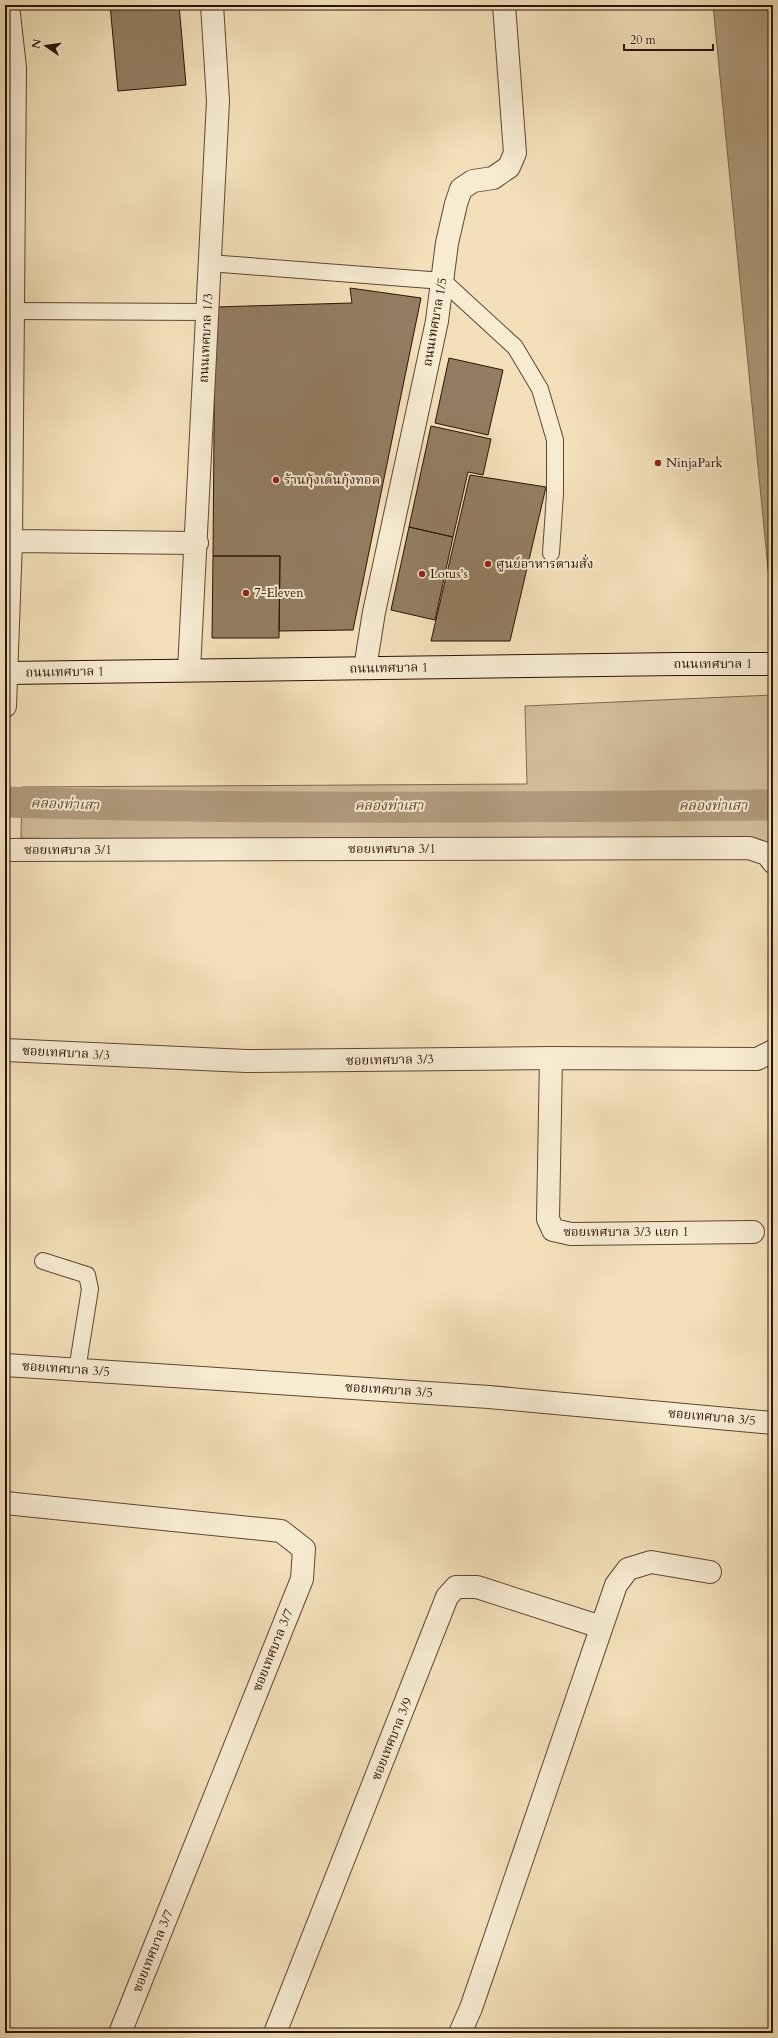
<svg xmlns="http://www.w3.org/2000/svg" width="778" height="2038" font-family="Cardo,'Noto Serif Thai',serif">
	<style>
		.green { fill: #d1bd9b; stroke: #7e684f }
		.water { fill: #af9a7c; stroke: #7b644c }
		.lines { fill: none; stroke-linecap: round; stroke-linejoin: round }
		.canal { stroke: #af9a7c; stroke-width: 31 }
		.building { fill: #937d62; stroke: #2c1203 }
		.lane-casing { stroke: #5e4631; stroke-width: 18 }
		.street-casing { stroke: #5e4631; stroke-width: 24 }
		.secondary-casing { stroke: #2c1203; stroke-width: 24 }
		.lane { stroke: #f7ebd2; stroke-width: 16 }
		.street { stroke: #f7ebd2; stroke-width: 22 }
		.secondary { stroke: #f7ebd2; stroke-width: 22 }
		.poi-dot { fill: #8f2418; stroke: #f7ebd2; stroke-width: 1.5 }
		.labels { text-anchor: middle; dominant-baseline: central; stroke-width: 4; stroke-linejoin: round; paint-order: stroke }
		.street-label { font-size: 13px; fill: #2c1203; stroke: #f7ebd2 }
		.poi-label { font-size: 13px; fill: #2c1203; stroke: #f7ebd2; text-anchor: start }
		.water-label { font-size: 14px; font-style: italic; fill: #604833; stroke: #f7ebd2 }
	</style>
	<rect width="100%" height="100%" fill="#f3e0ba"/>
	<filter id="stains"><feTurbulence type="fractalNoise" baseFrequency=".005" numOctaves="4"/><feColorMatrix values="0 0 0 0 .2 0 0 0 0 .09 0 0 0 0 .02 0 0 0 .5 -.17"/></filter>
	<radialGradient id="worn" r=".72"><stop offset=".6" stop-color="#630" stop-opacity="0"/><stop offset="1" stop-color="#630" stop-opacity=".3"/></radialGradient>
	<path class="green" d="M773 695V855L21 838 22 787 527 784 525 706Z"/>
	<path class="water" d="M713 5H773V620Z"/>
	<g class="lines">
		<path class="canal" d="M5 802C261 810 517 807 773 805"/>
	</g>
	<path class="building" d="M110 5H179L186 85 118 91Z
		M350 288 421 298 353 630 279 631 280 556H213L215 307 352 303Z
		M449 358 503 370 488 435 435 423Z
		M431 426 491 439 483 475 468 472 453 537 409 527Z
		M470 475 546 487 510 641H431Z
		M409 527 453 537 435 620 391 610Z
		M213 556H280L279 638H212Z"/>
	<g class="lines">
		<g class="lane-casing">
			<path id="lane" d="M209 263 443 281 515 347 540 389 555 440V494L551 553
				M13 311 207 312
				M43 1261 87 1275 90 1289 77 1370"/>
		</g>
		<g class="street-casing">
			<path id="street" d="M11 541 197 543
				M365 668 374 612 437 321 447 243 456 204 461 189 473 181 493 178 509 167 515 153 504 5
				M189 670 218 101 212 5
				M5 706 11 541 15 68 8 5
				M5 850 749 848 767 854 773 862
				M5 1050 246 1061 551 1058 757 1059 773 1051
				M551 1058 548 1219 553 1230 571 1234 753 1232
				M5 1365 489 1397 773 1423
				M5 1503 281 1531 304 1549 302 1579 120 2033
				M275 2033 447 1597 456 1587H477L601 1627
				M460 2033 471 2008 616 1585 628 1569 651 1562 710 1572"/>
		</g>
		<g class="secondary-casing">
			<path id="secondary" d="M5 673 678 664H773"/>
		</g>
		<use href="#lane" class="lane"/>
		<use href="#street" class="street"/>
		<use href="#secondary" class="secondary"/>
	</g>
	<g class="poi-dot">
		<circle cx="658" cy="463" r="4"/>
		<circle cx="276" cy="480" r="4"/>
		<circle cx="488" cy="564" r="4"/>
		<circle cx="422" cy="574" r="4"/>
		<circle cx="246" cy="593" r="4"/>
	</g>
	<g class="labels">
		<g class="street-label">
			<text transform="translate(435 322) rotate(-80)">ถนนเทศบาล 1/5</text>
			<text transform="translate(206 338) rotate(-87)">ถนนเทศบาล 1/3</text>
			<text x="713" y="664">ถนนเทศบาล 1</text>
			<text transform="translate(389 668) rotate(-1)">ถนนเทศบาล 1</text>
			<text transform="translate(65 672) rotate(-1)">ถนนเทศบาล 1</text>
			<text x="392" y="849">ซอยเทศบาล 3/1</text>
			<text x="68" y="850">ซอยเทศบาล 3/1</text>
			<text transform="translate(66 1053) rotate(3)">ซอยเทศบาล 3/3</text>
			<text transform="translate(390 1060) rotate(-1)">ซอยเทศบาล 3/3</text>
			<text x="626" y="1232">ซอยเทศบาล 3/3 แยก 1</text>
			<text transform="translate(66 1369) rotate(4)">ซอยเทศบาล 3/5</text>
			<text transform="translate(389 1390) rotate(4)">ซอยเทศบาล 3/5</text>
			<text transform="translate(712 1417) rotate(5)">ซอยเทศบาล 3/5</text>
			<text transform="translate(273 1650) rotate(-68)">ซอยเทศบาล 3/7</text>
			<text transform="translate(392 1739) rotate(-68)">ซอยเทศบาล 3/9</text>
			<text transform="translate(153 1951) rotate(-68)">ซอยเทศบาล 3/7</text>
		</g>
		<g class="poi-label">
			<text x="666" y="463">NinjaPark</text>
			<text x="284" y="480">ร้านกุ้งเต้นกุ้งทอด</text>
			<text x="496" y="564">ศูนย์อาหารตามสั่ง</text>
			<text x="430" y="574">Lotus's</text>
			<text x="254" y="593">7-Eleven</text>
		</g>
		<g class="water-label">
			<text transform="translate(65 804) rotate(2)">คลองท่าเสา</text>
			<text x="389" y="805">คลองท่าเสา</text>
			<text x="713" y="805">คลองท่าเสา</text>
		</g>
	</g>
	<rect width="778" height="2038" fill="none" stroke="#f3e0ba" stroke-width="20"/>
	<rect x="6" y="6" width="766" height="2026" fill="none" stroke="#2c1203" stroke-width="2"/>
	<rect x="10" y="10" width="758" height="2018" fill="none" stroke="#2c1203"/>
	<g transform="translate(46 46) rotate(283)" stroke="#f7ebd2" stroke-width="3" paint-order="stroke">
	<path d="M0-3L7 15L0 10L-7 15Z" fill="#2c1203"/>
	<text y="-6" font-size="11" font-weight="bold" text-anchor="middle" fill="#2c1203">N</text>
	</g>
	<path d="M624 44v6h89v-6" fill="none" stroke="#2c1203" stroke-width="2"/>
	<text x="630" y="44" font-size="12" fill="#2c1203" stroke="#f7ebd2" stroke-width="3" paint-order="stroke">20 m</text>
	<rect width="100%" height="100%" filter="url(#stains)"/>
	<rect width="100%" height="100%" fill="url(#worn)"/>
</svg>
